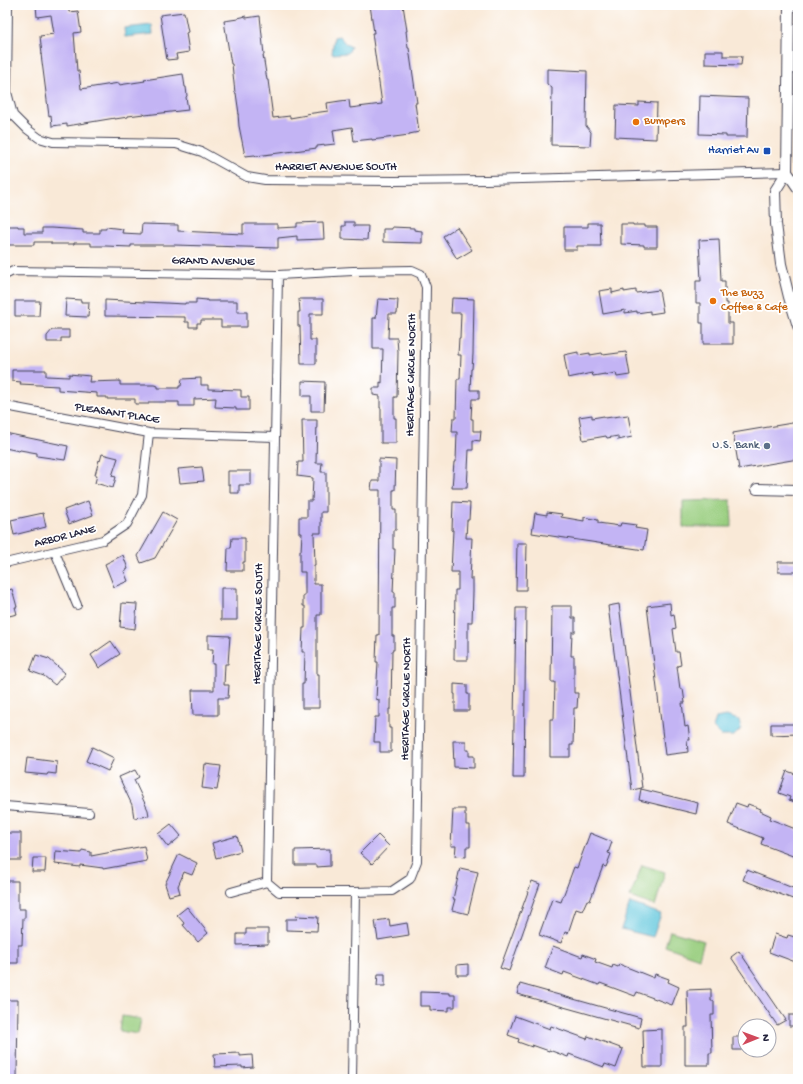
<svg xmlns="http://www.w3.org/2000/svg" width="803" height="1084" font-family="'Gochi Hand',sans-serif">
	<style>
		.green { fill: #99ce7f; stroke: #5e785d }
		.water { fill: #5fc6dc; stroke: #40748c }
		.building { fill: #c3b4f4 }
		.lines { fill: none; stroke-linecap: round; stroke-linejoin: round }
		.minor-casing { stroke: #424052; stroke-width: 10 }
		.tertiary-casing { stroke: #424052; stroke-width: 12 }
		.minor { stroke: #fff; stroke-width: 8 }
		.tertiary { stroke: #fff; stroke-width: 10 }
		.food-dot { fill: #e8710a; stroke: #fff; stroke-width: 1.5 }
		.transit-dot { fill: #1a4fb4; stroke: #fff; stroke-width: 1.5 }
		.service-dot { fill: #5c6f8a; stroke: #fff; stroke-width: 1.5 }
		.labels { text-anchor: middle; dominant-baseline: central; stroke-width: 3.5; stroke-linejoin: round; paint-order: stroke }
		.food-label { font-size: 12px; fill: #c56008; stroke: #fff; text-anchor: start }
		.transit-label { font-size: 12px; fill: #164399; stroke: #fff; text-anchor: end }
		.street-label { font-size: 12px; fill: #22223b; stroke: #fff }
		.service-label { font-size: 12px; fill: #4e5e75; stroke: #fff; text-anchor: end }
	</style>
	<rect width="100%" height="100%" fill="#fff"/>
	<filter id="ink" filterUnits="userSpaceOnUse"><feTurbulence type="fractalNoise" baseFrequency=".025" numOctaves="2"/><feDisplacementMap in="SourceGraphic" scale="8" xChannelSelector="R" yChannelSelector="G"/><feConvolveMatrix kernelMatrix="1 2 1 2 8 2 1 2 1" color-interpolation-filters="sRGB"/></filter>
	<filter id="wash" filterUnits="userSpaceOnUse"><feTurbulence type="fractalNoise" baseFrequency=".012" numOctaves="4" result="noise"/><feDisplacementMap in="SourceGraphic" scale="16" xChannelSelector="R" yChannelSelector="G"/><feGaussianBlur stdDeviation="0.9" result="paint"/><feColorMatrix in="noise" values="0 0 0 0 0 0 0 0 0 0 0 0 0 0 0 0 0 1.4 0 .05"/><feComposite in="paint" operator="in"/></filter>
	<g filter="url(#wash)">
		<rect width="100%" height="100%" fill="#f9e9d7"/>
		<path class="green" d="M731 500 732 527H683V501Z
			M642 865 665 872 655 906 630 897Z
			M670 931 704 941 699 958 665 946Z
			M122 1016 141 1019 138 1034 120 1031Z"/>
		<path class="water" d="M152 25 153 34 125 37 124 28Z
			M339 36 346 44 351 47 348 53 332 54 334 37Z
			M726 716 739 720 741 729 734 736H721L713 728 716 718Z
			M630 903 661 914 653 937 621 929Z"/>
		<g id="blocks">
			<path class="building" d="M36 5H68L69 12 78 11 81 32 74 33 77 71H79L81 89 119 83V85L145 81 144 80 183 74 185 87H186L187 96 186 97 188 110 145 115 144 114 128 116V117L115 119V118L67 126V124L52 126 51 115 49 116 41 54H42L40 36 54 34 51 15 37 17Z
				M370 5H403L407 31H406L408 48H409L417 103H415L419 132 409 134V135L372 140V139L354 141 352 127 333 130 335 144 317 146V148L256 156 255 155 245 156 239 126 238 114H239L236 93H235L232 64H231L224 21 238 19V18L246 16V18L260 16 264 55H263L267 80H268L273 118 290 116V118L307 115 306 114 328 111 327 103 340 101 349 100 350 108 382 104 372 33H374Z
				M184 12 188 32 186 33 189 52 176 54 177 59 167 60 160 15Z
				M705 51H723V56H742L741 65 705 64Z
				M547 69 587 71 586 126 591 132 590 146 551 145 552 88 547 84Z
				M700 96 748 98 747 137H726V135L699 134Z
				M639 102 657 103 656 139 615 137 616 105 639 106Z
				M323 222 324 239 297 240V236L278 238V248L174 245H131V247L106 246H91V243H74V244H51V242H34V245H5V227H7V226H18V227H24V233H42V228H51L83 230V233H100V229H106V227L123 229 122 233 141 234 142 224 178 225V231L243 234V224H277V228L297 227V223Z
				M345 222H354V226H368L367 240 342 239V226H345Z
				M588 223H600L601 246H577V250H564V227H588Z
				M621 224H633V225H645V227H657V247H644V245L621 244Z
				M392 227 414 228V230L422 231V243L383 242V229H392Z
				M457 227 472 250 457 259 443 236Z
				M719 239 721 281H725V303H728V323H733V344H703V323H700V303H696V281H701L699 240Z
				M612 289V293L624 290V292L636 290V293L659 290 663 312 650 314V311L637 313V311L625 313V310L603 314 599 291Z
				M452 298 474 299 473 354 472 369H471L470 390H479V399H472L471 419H473V431H481L480 441 473 440V450H469L467 488H452L454 462H456L457 432H452L453 418H456L457 379H460L461 355H458L459 338H460L461 313H451Z
				M66 299 81 300V302H89L88 317 65 316Z
				M196 299 207 300V301H237V312H247V327H221V320H201V323H197V327H189V322H185V317L105 316V300L185 304V303H196Z
				M299 299H323V314H310V340H316V364H301L300 326H298V312H300Z
				M378 299 398 300 397 314H389L388 338H397L398 352 397 397H394V418H396V443H381V408H380V396L373 395V388H380V382L382 383 383 349H373V318H376Z
				M15 301H40L39 316H15Z
				M52 330H69V338H61V342H47V336Z
				M578 352V355L590 353V355L602 353 603 355 626 352 630 375 617 377 616 373 605 375V374L593 376 592 373 568 378 564 355Z
				M12 370H46V376L69 377V374L90 376 89 382 120 381V385H154L158 386V388H179V386H181L182 379 201 378V385H208V389L241 390V397H249V410H236V408L215 407 216 398 194 399V406H179V402H149V404H135V399H107V397H97V393L58 390V386L20 384 21 382 12 381Z
				M302 381 325 382 324 411H311V396H302Z
				M592 415V418L604 416 605 418 628 415 632 437 618 440V436L607 438 606 436 583 440 579 417Z
				M302 420H317L316 463H322L321 472H326V512H321V533H314L315 565H314V584H321V615H317V674H319V708H302V684H304L305 652H302L303 628H305V606H303V595H305V572H300V551H301L302 533H299V517H307V501H312L313 478 297 476 298 462H303Z
				M798 422V459L739 469 733 433Z
				M5 433 68 446 65 460 37 456V453L20 450 19 451 5 448Z
				M102 454 118 458 112 476 116 477 113 488 95 483 97 475H95L99 460 100 461Z
				M379 459 396 460 395 490H393V510H396V530H393V549H395L393 592H395V608H392V636H394V650H392L391 709H389V728H391V752H380V742H374L375 717H379V700L376 699 378 662H376L377 635H379L380 490H371L372 481H379Z
				M202 467 204 481 180 483 178 469Z
				M228 471H251V485H239V493H230V485H228Z
				M88 501 93 515 69 524 64 510Z
				M453 502 470 503 469 520H467L466 538H472L470 579H473V592L472 622H468V660H454L455 590H458V572H451L453 530H452Z
				M163 512 177 520 155 558 141 563 138 556Z
				M547 512 562 514 561 517 584 521V517L598 520V523L620 526 621 523 636 525 635 528 647 530 644 550 532 533 535 513 547 515Z
				M43 513 46 527 14 535 11 520Z
				M232 538H245V562H243V571H227L228 548H231Z
				M517 543H527L526 590H516Z
				M123 555 128 569 124 571 128 581 114 587 105 564Z
				M778 562H798V572H778Z
				M221 588H237V620H221Z
				M12 589 17 607H15L17 614 5 617V591Z
				M122 603 137 604 135 629 120 627Z
				M670 603 671 615 674 614 676 628 673 629 676 652H679L681 665 677 666 680 689H683L685 703H682L685 727 688 726 690 740H687L688 752 665 755 647 606Z
				M619 604 642 788 632 790 608 606Z
				M552 606H572V618H575V632H572L571 656H574V693H578L577 708H574L573 745H570V757H550V719H554L555 682H551Z
				M516 608H526L524 778H513Z
				M208 635 230 636 228 664H225L224 685H229L228 698H218V715H193L192 690H214V664H212L213 649H208Z
				M111 641 120 654 99 668 91 655Z
				M36 655 49 659 65 673 55 685 44 676 30 671Z
				M454 684 467 685V694H469V711H455V694H454Z
				M771 724H798V734L771 735Z
				M453 741H466V750H469V756H474V768L454 767Z
				M92 747 114 758 108 771 86 761Z
				M27 758 57 762 56 774 48 773 47 775 25 773Z
				M205 764 221 766 217 790 202 788Z
				M135 770 139 777 134 780 148 810 149 816 134 818 132 805 119 777Z
				M787 771 798 775V803L789 800 790 797 779 793Z
				M641 789 698 803 696 814 639 800Z
				M736 803 747 807 748 804 761 809 760 811 771 816 770 819 798 830V858L761 844 763 838 728 824Z
				M453 809H465V815H466V825H470V847H466V857L455 856 456 846H451Z
				M171 824 181 836 168 847 158 834Z
				M6 833H21V860H5Z
				M590 833 612 842 608 853 611 854 606 867 603 866 590 901 587 900 582 911 576 909 568 933 565 932 561 943 539 935 552 899 561 902 574 867 577 868Z
				M378 835 389 846 372 864 360 853Z
				M237 836 241 851 216 858 212 843Z
				M144 846 147 861 103 869V868L80 865V867L55 864 56 851 81 853 82 850 91 852V856Z
				M330 849V866L317 867V865H295V850Z
				M179 854 197 863 192 875 184 872 178 886 180 893 169 896 165 884Z
				M33 858H46L45 872H32Z
				M460 868 478 872 468 914 452 910 455 899H453Z
				M747 870 798 890V901L743 880Z
				M5 881H18V909H25V918H23L22 945H18V963H5L6 908H5Z
				M532 881 540 884 509 971 500 968Z
				M187 907 208 933 198 942 183 925 184 923 177 915Z
				M296 916 318 917 317 931 286 930V919H297Z
				M389 919 390 926 407 923 409 935 378 940 375 921Z
				M246 929H268V944L237 945V934H246Z
				M775 934 787 938 788 935 798 938V963L769 952Z
				M553 946 582 957 583 954 596 959 595 962 612 968 613 965 618 967 619 964 654 978 655 974 669 979 668 982 679 987 672 1005 637 992 635 996 600 983 599 985 564 972 563 975 545 968Z
				M739 951 786 1020 777 1025 731 957Z
				M468 964V975H457V965Z
				M378 974H385V986H377Z
				M520 984 641 1018 639 1028 517 994Z
				M711 989V1001H714V1015H711L712 1053H709V1065H685V1027H688L687 990Z
				M420 992 450 993V995H455V1007H449V1011L430 1010V1006H420Z
				M5 1000H18L17 1079H5Z
				M789 1015H798V1026H789Z
				M515 1016 550 1029 551 1026 587 1039 588 1036 623 1049 616 1068 605 1064 604 1067 569 1054 568 1057 549 1050V1051L532 1045V1047L518 1042 519 1039 508 1035Z
				M662 1029V1067H644L643 1030Z
				M733 1037H742V1050H733Z
				M240 1053V1056L252 1055 253 1067 242 1068V1066L215 1067 214 1054Z"/>
		</g>
	</g>
	<g filter="url(#ink)">
		<use href="#blocks" fill-opacity="0" stroke="#424052" stroke-width="1"/>
		<g class="lines">
			<g class="minor-casing">
				<path id="minor" d="M8 5 7 92 13 115 27 129 39 138 53 142 176 144 202 152 247 177 265 180 395 181 486 180 787 172
					M5 275 13 271 278 275 353 271 412 270 421 274 426 287 417 861 410 879 392 891 355 892H279L267 882 278 275
					M5 404 11 407 149 433 275 437
					M55 552 77 605
					M5 563 103 540 127 524 142 495 149 433
					M5 806 89 813
					M231 892 267 882
					M352 1079 355 892"/>
			</g>
			<g class="tertiary-casing">
				<path id="tertiary" d="M789 5 787 172 775 191 776 224 781 264 789 297 798 326
					M787 172 798 188
					M757 489 798 490"/>
			</g>
			<use href="#minor" class="minor"/>
			<use href="#tertiary" class="tertiary"/>
		</g>
	</g>
	<g class="food-dot">
		<circle cx="636" cy="122" r="4"/>
		<circle cx="713" cy="301" r="4"/>
	</g>
	<rect class="transit-dot" x="763" y="147" width="8" height="8" rx="2"/>
	<circle class="service-dot" cx="767" cy="446" r="4"/>
	<g class="labels">
		<g class="food-label">
			<text x="644" y="122">Bumpers</text>
			<text x="721" y="294">The Buzz<tspan x="721" dy="14">Coffee &amp; Cafe</tspan></text>
		</g>
		<g class="transit-label">
			<text x="759" y="151">Harriet Av</text>
		</g>
		<g class="street-label">
			<text x="336" y="168">HARRIET AVENUE SOUTH</text>
			<text transform="translate(213 262) rotate(1)">GRAND AVENUE</text>
			<text transform="translate(412 375) rotate(-89)">HERITAGE CIRCLE NORTH</text>
			<text transform="translate(117 414) rotate(9)">PLEASANT PLACE</text>
			<text transform="translate(65 537) rotate(-14)">ARBOR LANE</text>
			<text transform="translate(259 624) rotate(-89)">HERITAGE CIRCLE SOUTH</text>
			<text transform="translate(407 699) rotate(-89)">HERITAGE CIRCLE NORTH</text>
		</g>
		<g class="service-label">
			<text x="759" y="446">U.S. Bank</text>
		</g>
	</g>
	<rect width="803" height="1084" fill="none" stroke="#fff" stroke-width="20"/>
	<g transform="translate(757 1038) rotate(89)"><circle r="19" fill="#ffffff" stroke="#a7a7b1"/>
	<path d="M0-3L7 15L0 10L-7 15Z" fill="#d1495b"/>
	<text y="-6" font-size="11" font-weight="bold" text-anchor="middle" fill="#22223b">N</text>
	</g>
</svg>
